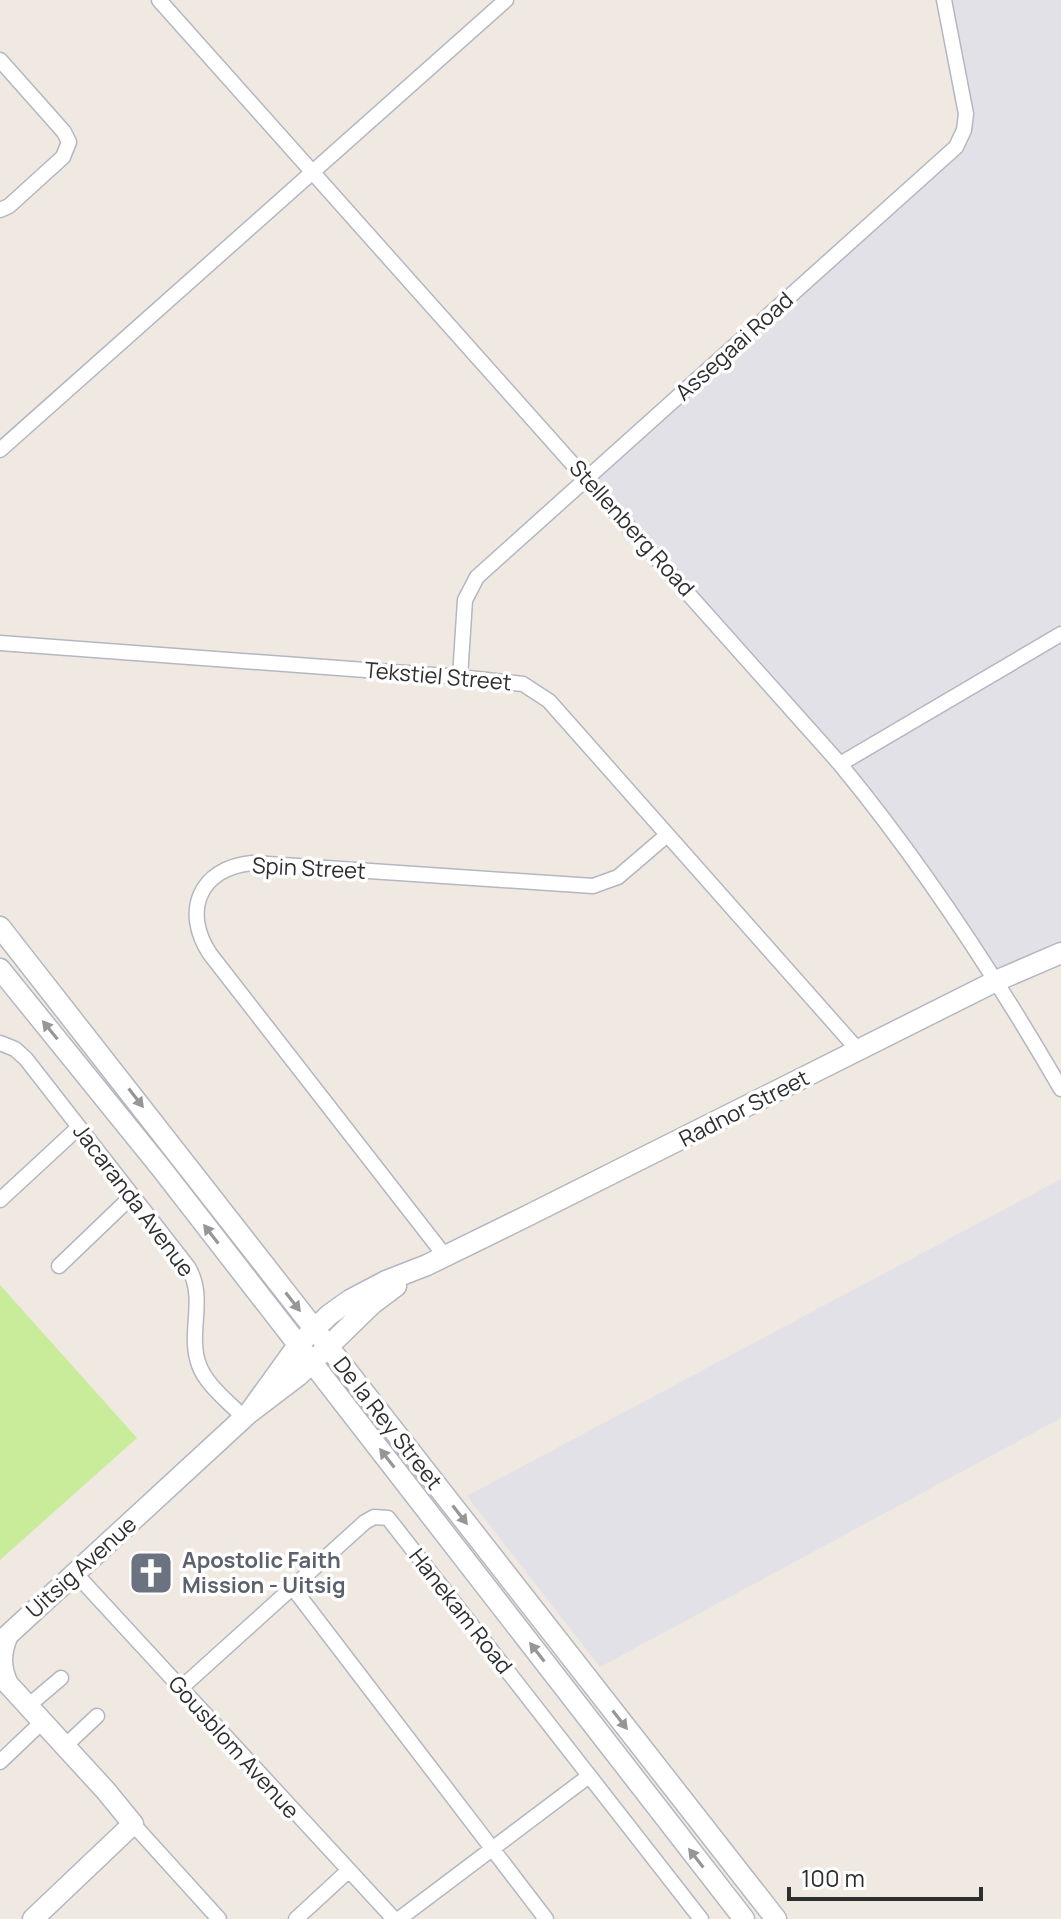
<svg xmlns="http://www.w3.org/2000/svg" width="1061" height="1919" font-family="Manrope,sans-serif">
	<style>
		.industrial { fill: #e3e1e8 }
		.pitch { fill: #c9ec9a }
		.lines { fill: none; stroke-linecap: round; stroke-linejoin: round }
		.street-casing { stroke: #b4b7c1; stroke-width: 17 }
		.secondary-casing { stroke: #b4b7c1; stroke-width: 23 }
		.street { stroke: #fff; stroke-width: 14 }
		.secondary { stroke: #fff; stroke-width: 20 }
		.oneway { fill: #969696 }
		.labels { text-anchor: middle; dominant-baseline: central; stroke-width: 7; stroke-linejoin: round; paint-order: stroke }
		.street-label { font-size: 22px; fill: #2e2e2e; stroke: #fff }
		.worship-label { font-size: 22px; font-weight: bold; fill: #5b616d; stroke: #fff; text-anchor: start }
	</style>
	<rect width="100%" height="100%" fill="#efe9e1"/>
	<path class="industrial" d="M945 0H1061V955L999 982 929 876 590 478 965 131Z
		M1061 1179V1418L600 1667 467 1496Z"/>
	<path class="pitch" d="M0 1285 137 1438 0 1560Z"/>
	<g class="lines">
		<g class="street-casing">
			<path id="street" d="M159 0 840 764C924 866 995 975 1061 1089
				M0 60 64 132 69 142 63 157 9 206 0 210
				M0 450 506 0
				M0 643 460 677 523 684 549 701 858 1050
				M460 677 465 600 477 577 956 147 964 130 966 114 944 0
				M840 764 1061 634
				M0 1043 15 1049 26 1059 188 1267C207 1298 187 1333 199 1365 206 1385 230 1403 244 1418
				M0 1200 79 1127
				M445 1256 210 954C182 912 199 868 252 863L593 886 618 877 667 835
				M59 1266 132 1196
				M75 1573 394 1919
				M293 1588 546 1919
				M181 1688 365 1522 374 1517 388 1518 701 1919
				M28 1706 61 1678
				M65 1746 97 1716
				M0 1762 42 1722
				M133 1824 219 1919
				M296 1919 348 1871
				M399 1919 589 1776"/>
		</g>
		<g class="secondary-casing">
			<path id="secondary" d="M0 927 776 1919
				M0 969 161 1168 744 1919
				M249 1413 298 1345 329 1315 350 1300 386 1281 427 1265 527 1216 996 981 1061 953
				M33 1919 133 1824 106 1791 8 1684C0 1667 0 1653 8 1635L249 1413 299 1375 372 1304 396 1286"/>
		</g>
		<use href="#street" class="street"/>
		<use href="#secondary" class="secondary"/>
	</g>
	<defs><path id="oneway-solid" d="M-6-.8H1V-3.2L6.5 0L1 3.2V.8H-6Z" transform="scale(2)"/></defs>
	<g class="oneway">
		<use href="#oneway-solid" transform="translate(50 1030) rotate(-129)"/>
		<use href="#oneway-solid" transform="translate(136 1098) rotate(52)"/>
		<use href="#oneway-solid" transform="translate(211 1234) rotate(-128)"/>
		<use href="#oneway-solid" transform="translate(293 1302) rotate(52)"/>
		<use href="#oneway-solid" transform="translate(387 1458) rotate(-128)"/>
		<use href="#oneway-solid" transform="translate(460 1515) rotate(52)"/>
		<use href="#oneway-solid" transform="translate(537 1652) rotate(-128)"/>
		<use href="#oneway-solid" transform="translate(620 1720) rotate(52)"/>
		<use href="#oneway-solid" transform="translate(696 1858) rotate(-128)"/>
	</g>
	<defs>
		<g id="church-square" transform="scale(2.3)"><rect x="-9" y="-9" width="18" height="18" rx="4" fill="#6b7280" stroke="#fff"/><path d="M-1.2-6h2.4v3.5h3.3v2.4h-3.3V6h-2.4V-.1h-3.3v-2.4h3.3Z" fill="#fff"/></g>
	</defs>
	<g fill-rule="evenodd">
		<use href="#church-square" x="151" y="1573"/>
	</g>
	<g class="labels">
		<g class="street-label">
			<text transform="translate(734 346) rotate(-42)">Assegaai Road</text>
			<text transform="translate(632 528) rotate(48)">Stellenberg Road</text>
			<text transform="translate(438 676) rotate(5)">Tekstiel Street</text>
			<text transform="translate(309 868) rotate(3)">Spin Street</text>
			<text transform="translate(744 1108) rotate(-27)">Radnor Street</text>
			<text transform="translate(134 1200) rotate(53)">Jacaranda Avenue</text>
			<text transform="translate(388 1423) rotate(52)">De la Rey Street</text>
			<text transform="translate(81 1567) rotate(-42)">Uitsig Avenue</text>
			<text transform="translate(461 1611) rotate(52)">Hanekam Road</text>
			<text transform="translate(234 1747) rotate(48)">Gousblom Avenue</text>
		</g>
		<g class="worship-label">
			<text x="182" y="1560">Apostolic Faith<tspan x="182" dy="25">Mission - Uitsig</tspan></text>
		</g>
	</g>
	<path d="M789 1887v12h192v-12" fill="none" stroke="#2e2e2e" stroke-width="4"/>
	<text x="801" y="1887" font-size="24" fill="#2e2e2e" stroke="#ffffff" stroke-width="6" paint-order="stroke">100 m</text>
</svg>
